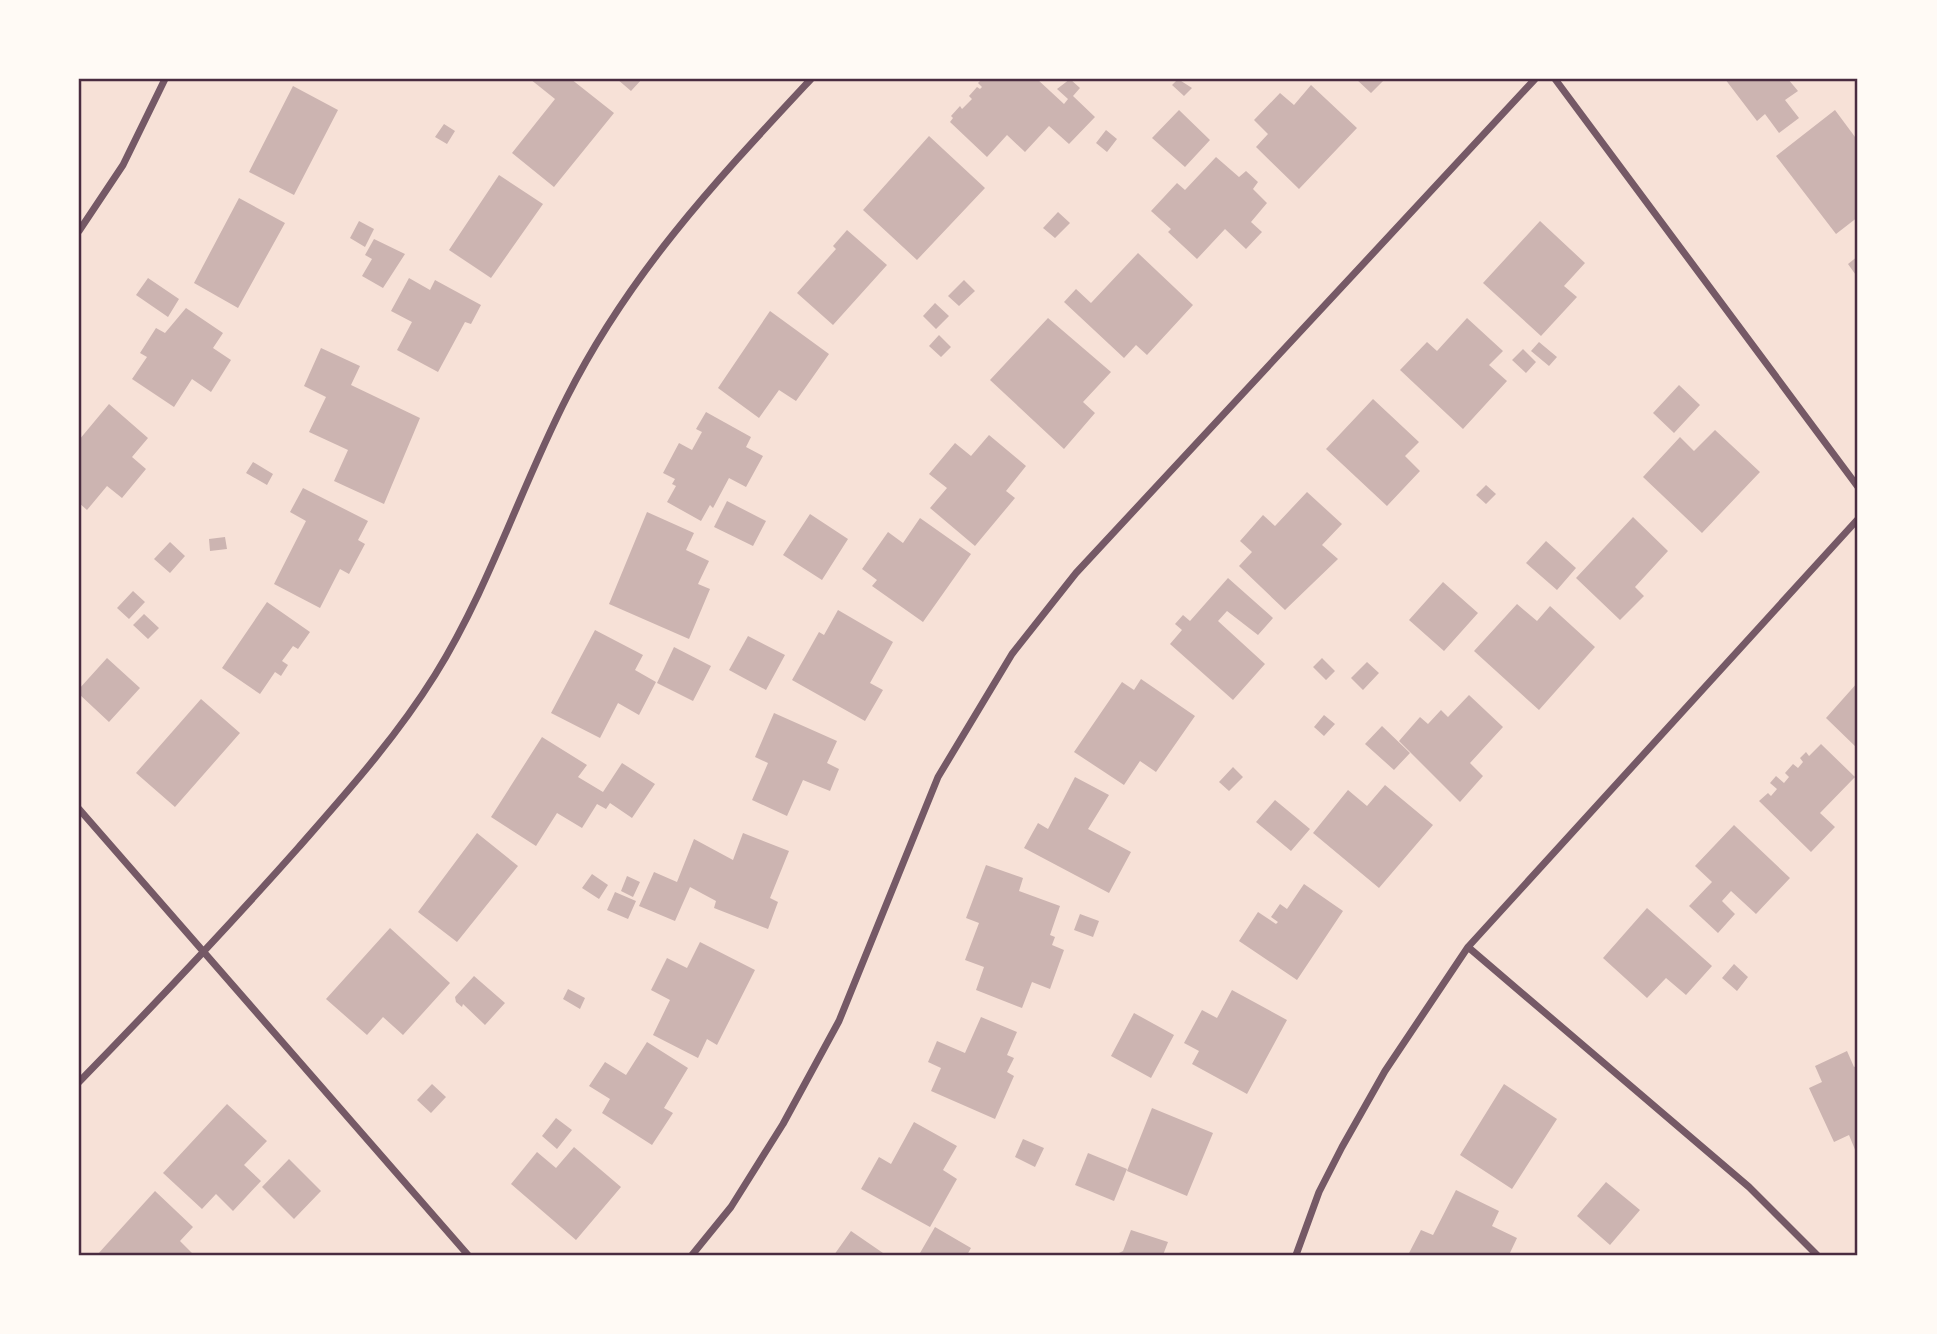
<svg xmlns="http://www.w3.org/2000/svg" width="1937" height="1334" font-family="Rubik,sans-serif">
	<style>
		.building { fill: #ccb4b1 }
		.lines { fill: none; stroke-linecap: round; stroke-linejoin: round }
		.minor { stroke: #755966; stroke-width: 7 }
		.neatline { fill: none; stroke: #4a2c40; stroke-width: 2.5 }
	</style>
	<rect width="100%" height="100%" fill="#f7e1d7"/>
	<path class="building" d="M530 79H571L614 113 554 187 512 153 555 99Z
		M617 79H642L631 91Z
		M982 79H1037L1064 104 1068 99 1057 89 1070 79 1080 88 1073 96 1095 117 1069 144 1049 126 1025 152 1007 135 987 157 950 122 953 118 951 116 960 106 962 109 972 99 969 96 977 87 980 89 982 87 978 83Z
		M1178 79 1192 88 1184 96 1172 85Z
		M1356 79H1385L1371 93Z
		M1725 79H1788L1798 91 1785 100 1799 118 1779 133 1765 114 1757 121Z
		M1311 85 1357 128 1299 189 1256 147 1268 134 1254 120 1280 93 1294 105Z
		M293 86 338 110 294 195 249 172Z
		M1179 110 1210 140 1185 167 1152 138Z
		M1835 110 1858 141V217L1836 234 1776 156Z
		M444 124 455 131 447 144 435 137Z
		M1106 130 1117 139 1107 152 1096 143Z
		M929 136 985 188 917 260 863 210Z
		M1216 157 1239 177 1246 171 1258 182 1253 189 1267 203 1251 222 1262 232 1246 249 1225 229 1197 259 1168 232 1171 229 1151 211 1177 183 1185 190Z
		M499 175 543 204 491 278 449 250Z
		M239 198 285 223 238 308 194 283Z
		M1058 212 1070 223 1055 238 1043 228Z
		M359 221 374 229 365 247 350 238Z
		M1540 221 1585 263 1564 286 1577 297 1541 336 1483 283Z
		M847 230 887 265 833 325 797 293 836 249 833 246Z
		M374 239 405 254 383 288 362 276 372 259 365 255Z
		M1138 253 1193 305 1147 355 1136 345 1124 358 1064 302 1076 289 1091 303Z
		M1858 256V278L1848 264Z
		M148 278 179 299 168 317 136 295Z
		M409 278 430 290 435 280 481 305 471 324 465 322 438 372 397 350 412 322 391 311Z
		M964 280 975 291 959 306 948 296Z
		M935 303 949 316 936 329 923 316Z
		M186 308 223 333 213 348 231 360 211 392 192 379 174 407 132 379 147 357 140 353 156 328 165 333Z
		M770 311 829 354 796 401 779 390 759 418 718 388Z
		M1048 318 1111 372 1083 402 1095 413 1064 449 990 380Z
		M1467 318 1503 351 1489 365 1507 381 1463 429 1400 370 1427 342 1437 351Z
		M939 335 951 347 941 357 929 346Z
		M1539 342 1557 357 1549 366 1531 351Z
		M321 348 360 366 351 385 420 418 384 504 334 481 348 450 309 432 326 397 304 386Z
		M1523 349 1536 362 1526 373 1512 360Z
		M1679 385 1700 405 1674 433 1653 413Z
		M1373 399 1419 442 1405 456 1420 471 1387 506 1326 449Z
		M109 404 148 438 132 457 146 469 122 498 107 486 87 510 79 503V440Z
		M706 412 751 437 746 447 763 456 746 487 729 478 713 508 710 505 701 521 667 502 676 486 672 484 675 479 663 473 679 443 692 450 702 432 696 429Z
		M1715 430 1760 472 1702 533 1643 477 1680 437 1694 451Z
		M989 435 1026 466 1006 491 1015 498 975 546 930 508 947 488 929 474 955 443 971 456Z
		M253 462 273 474 267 485 246 473Z
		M1486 485 1496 494 1486 504 1476 495Z
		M303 488 368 521 358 540 365 544 349 574 340 569 320 608 274 584 306 521 290 512Z
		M1307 492 1342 524 1322 545 1338 559 1285 610 1239 566 1252 552 1240 541 1263 515 1275 526Z
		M727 501 766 521 753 546 714 527Z
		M647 512 694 533 686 550 709 561 698 584 710 589 689 639 609 604Z
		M810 514 848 539 822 580 783 555Z
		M1633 517 1668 551 1635 587 1644 596 1620 620 1576 578Z
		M920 518 971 554 923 622 872 586 877 580 862 569 888 532 903 543Z
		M225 537 227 549 210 551 209 539Z
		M1546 541 1576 568 1557 590 1526 563Z
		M170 542 185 556 170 573 154 559Z
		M1228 578 1273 618 1258 635 1227 611 1218 621 1265 664 1233 700 1170 644 1182 630 1175 624 1183 615 1190 621Z
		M1443 582 1478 613 1444 651 1409 620Z
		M133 591 145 602 129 619 117 608Z
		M267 602 310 632 298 649 293 646 282 661 288 665 281 676 275 672 260 694 222 668Z
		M1517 604 1537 621 1550 606 1595 647 1539 710 1474 651Z
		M838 610 893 642 870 683 883 690 865 721 792 680 819 632 824 635Z
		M144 614 159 628 148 639 133 625Z
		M595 630 643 655 635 670 656 682 639 715 618 703 600 738 551 713Z
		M748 636 785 655 766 690 729 670Z
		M674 647 711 666 693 701 657 683Z
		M107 658 140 688 109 722 79 694V689Z
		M1322 658 1335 671 1326 680 1313 667Z
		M1367 662 1379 673 1363 690 1351 678Z
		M1141 679 1195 716 1156 772 1140 761 1124 785 1074 752 1122 682 1134 690Z
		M1858 682V749L1826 718Z
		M1469 695 1503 727 1470 763 1483 776 1460 802 1399 741 1420 717 1428 724 1441 710 1448 717Z
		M201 699 240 733 175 807 136 773Z
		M774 713 837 741 827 763 839 769 830 791 803 780 787 816 752 800 768 763 755 757Z
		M1324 715 1335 724 1324 736 1314 727Z
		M1382 726 1410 753 1394 770 1365 744Z
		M542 737 587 765 578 777 603 792 622 763 655 784 632 818 610 803 606 809 597 804 582 828 557 813 536 846 491 817Z
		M1821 744 1855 777 1820 813 1835 827 1811 852 1759 801 1768 793 1771 796 1777 789 1770 783 1776 776 1784 783 1789 777 1785 773 1793 764 1798 768 1803 762 1800 758 1806 752 1809 756Z
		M1233 767 1243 777 1229 791 1219 782Z
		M1075 777 1109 795 1088 829 1131 852 1109 893 1024 848 1038 823 1048 829Z
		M1385 785 1433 825 1379 888 1313 833 1348 790 1367 806Z
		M1275 800 1310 829 1291 851 1256 822Z
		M1734 825 1790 878 1756 914 1731 891 1722 901 1735 914 1718 933 1689 906 1712 882 1695 866Z
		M477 833 518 866 457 942 418 912Z
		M743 833 789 851 770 898 778 902 768 929 714 908 716 901 690 887 675 921 639 906 654 872 677 882 694 839 733 860Z
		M986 865 1023 878 1019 891 1060 906 1050 935 1055 937 1052 945 1064 950 1050 989 1032 982 1022 1008 976 990 984 967 965 960 979 923 966 918Z
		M592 874 608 885 599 899 582 888Z
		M627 876 640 882 633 897 621 891Z
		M1304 884 1343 911 1297 980 1239 941 1258 912 1276 924 1278 922 1271 917 1280 904 1287 909Z
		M615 892 636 901 628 919 607 910Z
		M1647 908 1712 966 1686 995 1666 978 1647 998 1603 958Z
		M1080 914 1099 921 1093 937 1074 930Z
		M390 928 450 983 403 1035 383 1017 367 1035 326 999Z
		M700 942 755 970 717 1045 707 1039 698 1058 653 1035 670 1000 651 990 667 958 687 968Z
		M1734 964 1748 977 1737 991 1722 978Z
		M474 976 505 1003 485 1025 463 1004 462 1007 456 1002 455 997Z
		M568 989 585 998 580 1009 563 999Z
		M1232 990 1287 1020 1247 1094 1192 1064 1199 1051 1184 1043 1202 1010 1217 1018Z
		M1134 1013 1174 1035 1151 1078 1111 1056Z
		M981 1017 1017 1032 1007 1055 1014 1058 1007 1072 1014 1076 995 1119 931 1091 941 1068 928 1062 937 1041 965 1053Z
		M647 1042 688 1068 664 1108 673 1113 652 1145 602 1113 610 1099 589 1086 605 1062 626 1075Z
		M1847 1051 1854 1067 1858 1065V1157L1849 1135 1834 1142 1809 1088 1822 1082 1815 1066Z
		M432 1084 446 1097 431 1113 417 1100Z
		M1504 1084 1557 1119 1512 1189 1460 1155Z
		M227 1104 267 1141 244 1165 261 1181 233 1211 216 1194 202 1209 163 1173Z
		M1152 1108 1213 1133 1187 1196 1127 1171Z
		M556 1118 572 1130 557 1149 542 1136Z
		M914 1122 957 1146 943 1170 957 1179 930 1227 861 1189 879 1157 891 1164Z
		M1023 1139 1044 1148 1035 1167 1015 1157Z
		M574 1147 621 1187 576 1240 511 1184 537 1152 556 1168Z
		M1088 1153 1127 1169 1114 1201 1075 1185Z
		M289 1159 321 1191 294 1219 262 1187Z
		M1606 1182 1640 1210 1610 1245 1577 1216Z
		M1456 1190 1499 1211 1492 1226 1517 1238 1509 1255H1408L1421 1230 1433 1235Z
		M155 1191 193 1227 180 1241 194 1255H97Z
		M935 1227 971 1248 967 1255 920 1253Z
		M1131 1230 1168 1242 1163 1255H1115L1123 1251Z
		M851 1231 883 1253 882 1255H834Z"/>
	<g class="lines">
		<path class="minor" d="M1555 79 1858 487
			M79 231 123 165 165 79
			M79 809 468 1255
			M1468 947 1749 1187 1817 1255
			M79 1082C154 1005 227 928 298 848 347 792 395 739 435 675 489 588 520 489 567 397 630 272 717 180 811 79
			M692 1255 731 1207 783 1124 839 1021 938 777 1012 654 1076 573 1535 79
			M1296 1255 1319 1192 1342 1147 1385 1071 1468 947 1858 519"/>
	</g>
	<rect width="1937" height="1334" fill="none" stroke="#fffaf5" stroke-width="161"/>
	<rect x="80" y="80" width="1776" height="1174" class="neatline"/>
</svg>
